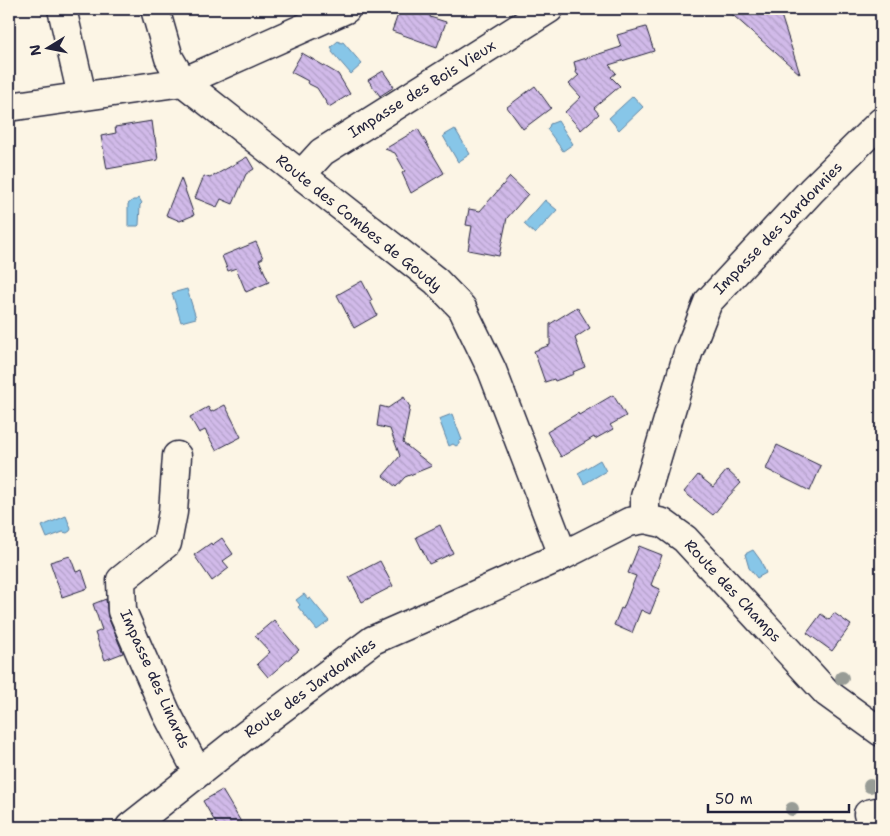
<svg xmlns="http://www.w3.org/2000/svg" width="890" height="836" font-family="'Shantell Sans',sans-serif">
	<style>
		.water { fill: #87c6e8; stroke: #5f84a3 }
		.building { fill: url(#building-back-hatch); stroke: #22223b }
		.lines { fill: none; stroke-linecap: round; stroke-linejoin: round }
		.minor-casing { stroke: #22223b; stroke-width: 31 }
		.minor { stroke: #fcf5e5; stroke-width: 28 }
		.tree { fill: #989c96 }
		.labels { text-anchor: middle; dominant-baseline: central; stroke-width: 4; stroke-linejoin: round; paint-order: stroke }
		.street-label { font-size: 15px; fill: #22223b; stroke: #fcf5e5 }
	</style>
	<defs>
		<pattern id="building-back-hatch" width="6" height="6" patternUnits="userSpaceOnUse" patternTransform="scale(1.25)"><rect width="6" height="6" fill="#d1bae9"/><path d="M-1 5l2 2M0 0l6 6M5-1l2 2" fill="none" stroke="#b3a0c9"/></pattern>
	</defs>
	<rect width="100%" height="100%" fill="#fcf5e5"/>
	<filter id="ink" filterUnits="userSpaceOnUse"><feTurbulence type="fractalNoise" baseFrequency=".02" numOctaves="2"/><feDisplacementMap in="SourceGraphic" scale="10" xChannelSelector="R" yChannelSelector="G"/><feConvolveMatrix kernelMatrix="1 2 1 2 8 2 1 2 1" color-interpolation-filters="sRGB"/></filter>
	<g filter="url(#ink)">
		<path class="water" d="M338 41 341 43 343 42 362 64 351 74 332 52 333 50 331 47Z
			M633 96 643 107 619 130 609 118Z
			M558 121 573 144 563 151 547 129 549 127 550 124Z
			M455 129 470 154 458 162 443 136Z
			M139 198 142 203 140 205 139 225 138 226H128V204L133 200H136Z
			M545 200 557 210 535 234 524 224Z
			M187 289 196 318 181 322 172 293Z
			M452 414 462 440 459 441V444L456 446 453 444 449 446 439 419Z
			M600 460 606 471 584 484 578 473Z
			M66 516 71 529 70 531 67 533 63 532 47 538 42 526Z
			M753 550 761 561 766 573 757 578 749 568 745 554Z
			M304 594 308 599 310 598 329 621 317 630 298 607 300 605 296 600Z"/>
		<path class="building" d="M400 9H432L430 17 446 22 437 47 392 31Z
			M726 9H779L800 74 760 39Z
			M646 27 654 51 609 65 616 73 611 77 620 86 594 108 599 114 581 130 565 112 581 97 569 84 579 75H578L575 71 576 70 574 62 621 47 617 35Z
			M302 53 338 74 350 94 329 107 317 88 307 83 308 81 291 72Z
			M383 71 394 87 380 96 368 80Z
			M535 86 551 108 523 129 507 107Z
			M152 121 154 136 155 137 158 160 107 169 101 136 116 133 115 127Z
			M418 129 444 173 411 193 402 173 405 171 395 153 385 149Z
			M247 157 254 169 246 174 233 204 221 199 217 207 195 198 204 176 210 178Z
			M510 177 528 194 507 218 499 256 468 250 472 226 466 225 469 209 480 211Z
			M181 178 194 215 180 221 166 215Z
			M256 242 263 258 259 260 269 282 246 292 236 268 228 271 222 256Z
			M362 281 372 300 370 301 377 315 354 328 337 295Z
			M577 307 590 328 575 338 585 367 573 372 574 374 555 381 554 379 545 382 534 351 550 345V324Z
			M613 395 626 416 610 425 613 429 595 439 594 437 561 457 547 432 578 413 579 415Z
			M404 397 410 407 403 443 432 466 405 477 396 487 383 476 400 456 390 429 377 426 380 406 388 408Z
			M225 405 241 437 216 450 205 430 199 433 190 417 208 407 211 412Z
			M777 445 821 466 810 491 766 469Z
			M727 470 741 483 727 498 713 515 684 492 698 475 713 487Z
			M440 525 453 553 429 564 416 537Z
			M222 538 233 554 223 561 229 568 212 581 194 555 211 543 212 545Z
			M639 546 662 555 651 585 660 589 650 614 641 610 632 633 614 625 621 608 623 609 636 576 628 573Z
			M70 556 76 572 82 570 88 588 62 597 50 562Z
			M380 561 393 586 362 602 349 577Z
			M106 599 108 617 123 653 105 660 95 633 102 630 93 604Z
			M834 613 851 625 832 651 807 633 821 614 829 620Z
			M274 620 299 650 268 677 257 664 270 652 255 636Z
			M222 790 244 827H218L203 801Z"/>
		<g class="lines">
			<g class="minor-casing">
				<path id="minor" d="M62 9 82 96
					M155 9 169 58 183 82 346 9
					M9 107 183 82 436 281 462 308 492 370 558 542 564 555
					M301 175 322 152 549 9
					M177 456 173 512 167 543 121 580 122 611 166 712 198 773
					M645 519V497L688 353 708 302 812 190 881 122
					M868 814 881 811
					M130 827 246 735 373 640 444 609 564 555 629 522 645 519 663 523 685 539 827 693 881 732"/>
			</g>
			<use href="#minor" class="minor"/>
		</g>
		<g class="tree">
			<circle cx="842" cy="678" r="7"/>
			<circle cx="870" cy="786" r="7"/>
			<circle cx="792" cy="809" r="7"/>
		</g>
	</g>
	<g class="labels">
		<g class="street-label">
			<text transform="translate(422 89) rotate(-32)">Impasse des Bois Vieux</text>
			<text transform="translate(359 223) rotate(39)">Route des Combes de Goudy</text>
			<text transform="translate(778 228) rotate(-46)">Impasse des Jardonnies</text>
			<text transform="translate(733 591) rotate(47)">Route des Champs</text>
			<text transform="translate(155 679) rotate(66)">Impasse des Linards</text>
			<text transform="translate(310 688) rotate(-36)">Route des Jardonnies</text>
		</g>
	</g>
	<rect width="890" height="836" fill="none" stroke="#fcf5e5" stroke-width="30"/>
	<rect x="15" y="15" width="860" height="806" fill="none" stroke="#22223b" stroke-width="2" filter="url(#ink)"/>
	<g transform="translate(48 48) rotate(260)" stroke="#fcf5e5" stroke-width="4" paint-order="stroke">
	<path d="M0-4L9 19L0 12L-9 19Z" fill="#22223b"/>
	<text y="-8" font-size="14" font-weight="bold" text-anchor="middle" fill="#22223b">N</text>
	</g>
	<path d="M708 804v8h141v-8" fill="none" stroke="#22223b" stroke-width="2.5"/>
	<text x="715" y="804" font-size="15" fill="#22223b" stroke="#fcf5e5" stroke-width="4" paint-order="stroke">50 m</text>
</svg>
